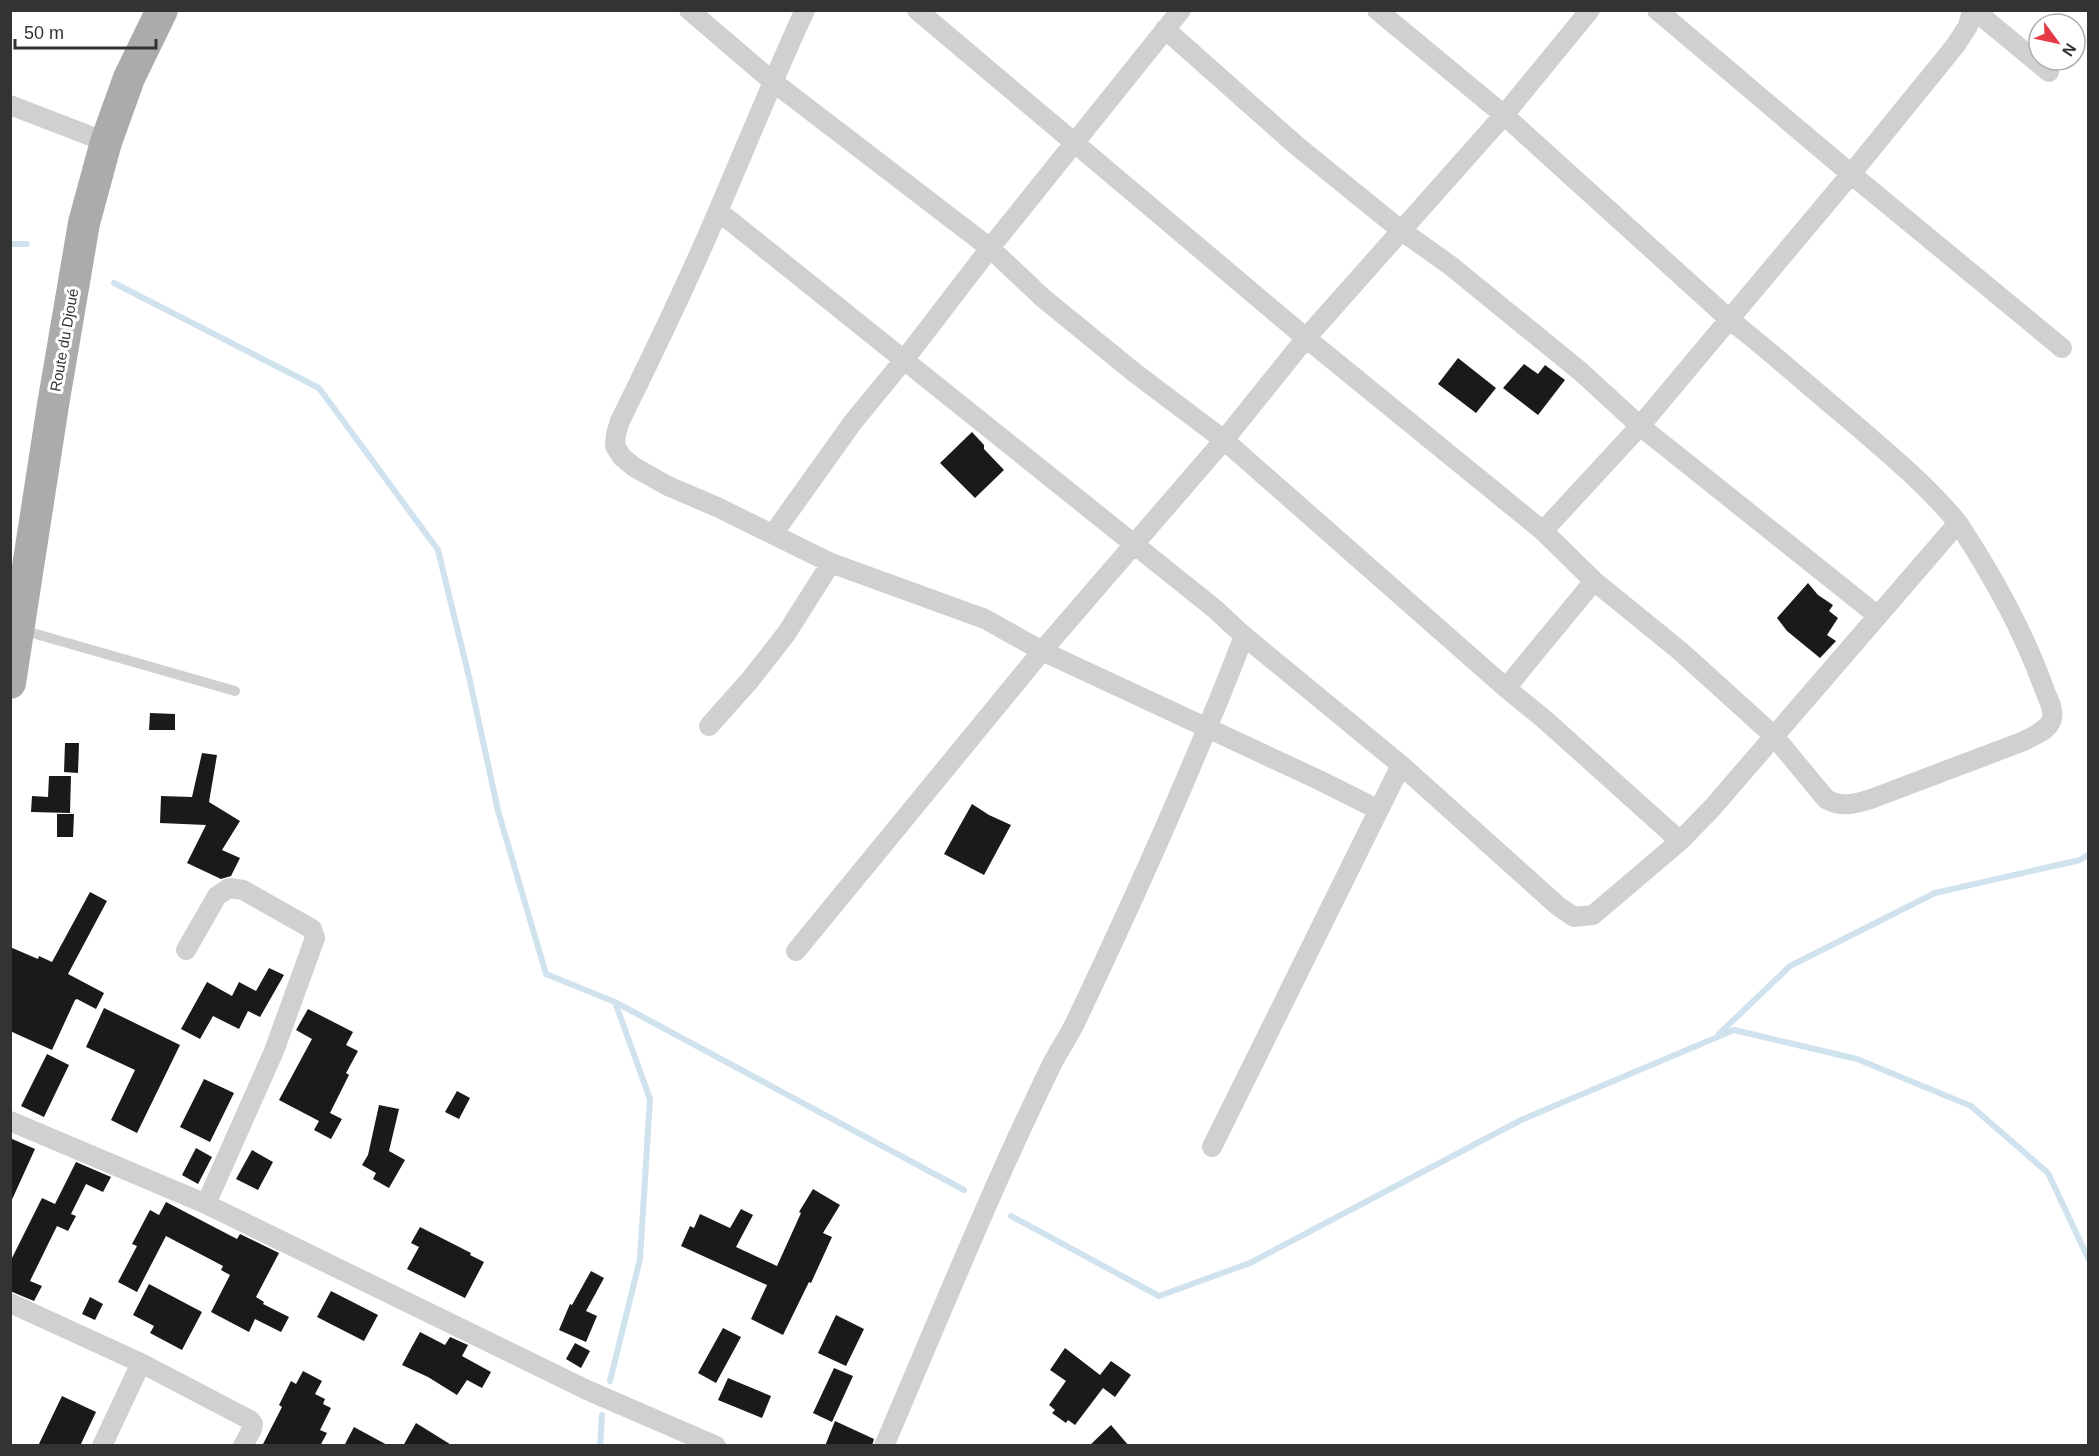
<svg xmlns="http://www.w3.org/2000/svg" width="2099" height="1456" font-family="Arial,sans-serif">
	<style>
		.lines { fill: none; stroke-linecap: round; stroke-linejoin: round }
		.stream { stroke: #cfe2ee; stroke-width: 6 }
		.building { fill: #1a1a1a }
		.lane { stroke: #d0d0d0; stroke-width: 10 }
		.street { stroke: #d0d0d0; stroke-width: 20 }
		.primary { stroke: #ababab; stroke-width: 32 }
		.labels { text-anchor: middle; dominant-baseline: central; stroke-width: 6; stroke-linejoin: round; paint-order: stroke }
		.street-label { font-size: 15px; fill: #333; stroke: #fff }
	</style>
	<rect width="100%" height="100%" fill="#fff"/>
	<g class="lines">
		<path class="stream" d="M10 244H27
			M114 283 319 388 438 550 470 681 498 811 546 974 615 1002 964 1190
			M1719 1034 1790 966 1935 893 2080 860 2088 855
			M1011 1216 1159 1296 1250 1263 1521 1120 1734 1030 1857 1059 1971 1106 2048 1173 2088 1258
			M610 1381 640 1259 650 1099 615 1002
			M600 1446 602 1415"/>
	</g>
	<path class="building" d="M1458 358 1496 388 1476 413 1438 384Z
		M1524 364 1538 374 1545 365 1565 380 1538 415 1503 388Z
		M972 432 984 445V449L1004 470 975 498 940 463Z
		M1808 583 1818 595 1833 605 1829 611 1838 618 1827 635 1836 641 1820 658 1787 631 1777 618Z
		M150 713 175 714V730H149Z
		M65 743H79L78 773 64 772Z
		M202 753 217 755 209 802 240 821 222 850 240 858 231 876 221 879 187 863 206 825 160 823 161 796 192 797Z
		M49 776H71L70 813 31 812 32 796 48 797Z
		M972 804 989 815 1011 825 984 875 944 854Z
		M57 814H74L73 837H57Z
		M90 892 107 901 68 974 104 993 96 1009 77 999 75 1000 52 1050 10 1031V947L38 959 39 956 52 962Z
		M269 968 284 975 260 1017 248 1011 239 1029 213 1016 200 1039 181 1029 207 982 232 996 239 982 256 991Z
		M104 1008 180 1045 137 1133 111 1120 135 1070 86 1047Z
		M308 1009 353 1032 346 1045 358 1051 346 1073 349 1075 330 1113 342 1119 331 1139 314 1130 319 1121 279 1100 312 1039 296 1030Z
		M47 1054 69 1065 44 1117 21 1106Z
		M204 1079 234 1093 210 1142 180 1127Z
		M457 1091 470 1098 459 1119 445 1112Z
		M379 1105 399 1109 389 1151 405 1160 389 1188 373 1179 376 1173 362 1165 368 1155Z
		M10 1138 35 1149 10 1204Z
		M196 1148 212 1157 198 1184 182 1175Z
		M252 1150 273 1162 258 1190 236 1179Z
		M76 1162 111 1177 103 1192 86 1184 71 1214 76 1216 68 1231 57 1226 30 1281 42 1286 34 1301 10 1291V1262L42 1198 55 1204Z
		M813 1189 840 1205 823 1233 832 1237 811 1283 809 1282 783 1335 751 1319 767 1285 681 1246 690 1226 694 1228 700 1214 730 1228 741 1209 753 1215 736 1247 777 1266 801 1213 799 1212Z
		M166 1202 237 1239 240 1234 279 1253 256 1297 264 1302 263 1304 289 1317 281 1332 255 1319 249 1332 211 1312 230 1275 221 1270 223 1266 166 1236 137 1292 118 1282 137 1246 132 1244 150 1210 159 1215Z
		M420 1227 471 1253 470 1255 484 1262 465 1298 407 1269 419 1247 411 1243Z
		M591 1271 604 1278 586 1311 597 1316 586 1342 559 1330 570 1304 572 1305Z
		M149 1284 202 1312 182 1350 150 1333 154 1326 133 1315Z
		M331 1291 378 1315 364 1341 317 1317Z
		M90 1297 103 1304 95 1320 82 1314Z
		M836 1315 864 1329 846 1366 818 1353Z
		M723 1328 741 1337 716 1383 698 1373Z
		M420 1332 445 1345 450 1337 468 1345 462 1356 491 1372 482 1388 467 1380 457 1395 428 1377 402 1365Z
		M575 1343 590 1351 581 1368 566 1359Z
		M1065 1348 1100 1375 1111 1361 1131 1375 1115 1397 1103 1388 1075 1425 1068 1420 1066 1423 1052 1413 1055 1410 1049 1405 1066 1381 1050 1370Z
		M834 1368 853 1376 832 1422 813 1413Z
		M303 1371 322 1381 315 1394 325 1399 323 1404 331 1408 320 1430 327 1433 320 1446H262L282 1407 279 1405 291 1381 296 1384Z
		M728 1378 771 1396 762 1418 718 1400Z
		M62 1396 96 1412 80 1446H38Z
		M835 1421 874 1439 872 1446H825Z
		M416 1423 453 1446H403Z
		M1111 1425 1129 1446H1089Z
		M354 1427 389 1446H344Z"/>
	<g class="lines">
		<path class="lane" d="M22 630 235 691"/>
		<path class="street" d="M689 10 772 81 990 248 1043 298 1135 373 1224 440 1506 688 1544 719 1680 841
			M805 10C774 77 747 144 718 211 688 282 654 352 620 421L616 434 615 446 622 457 634 467 668 486 717 507 831 563 985 619 1042 651 1319 780 1379 810
			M917 10 1306 338 1543 531 1594 581 1679 650 1773 735 1826 799C1842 808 1854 804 1871 799L2024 741C2034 735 2050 730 2052 718 2054 709 2048 699 2045 691 2024 632 1993 576 1958 523
			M1657 10 1851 174 2062 348
			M1974 10 2049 72
			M1165 29 1297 146 1402 231 1451 266 1580 371 1640 426 1878 616
			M10 105 106 142
			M718 211 1215 609 1244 636 1401 765 1558 906 1574 917 1593 915 1680 841 1713 807 1958 523C1927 485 1889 454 1852 422 1811 388 1771 352 1729 319L1504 115 1377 10
			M1543 531 1640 426 1851 174 1955 46 1968 26 1972 10
			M773 534 853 422 904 360 990 248 1181 10
			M1506 688 1594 581
			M709 726 750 680 786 634 831 563
			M186 950 217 896 229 888 243 890 312 929 315 938 274 1051 206 1204
			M796 951 1042 651 1224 440 1306 338 1504 115 1590 10
			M10 1121 206 1204 587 1390 716 1446
			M1212 1147 1401 765
			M10 1303 141 1363 250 1420 253 1424 252 1429 243 1446
			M102 1446 141 1363
			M884 1446C939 1318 991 1189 1052 1064 1059 1050 1069 1036 1076 1021 1136 895 1194 766 1244 636"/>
		<path class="primary" d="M10 683 53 405 84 223 106 142 129 78 162 10"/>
	</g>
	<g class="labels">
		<g class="street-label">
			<text transform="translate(64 340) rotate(-80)">Route du Djoué</text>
		</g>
	</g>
	<rect width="2099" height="1456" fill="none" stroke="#333333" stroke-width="24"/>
	<g transform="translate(2057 42) rotate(123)"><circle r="28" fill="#ffffff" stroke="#adadad" stroke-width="1.5"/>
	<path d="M0-4.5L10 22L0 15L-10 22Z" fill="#e63946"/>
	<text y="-9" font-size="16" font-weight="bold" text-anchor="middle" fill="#333333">N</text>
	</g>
	<path d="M15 39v9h141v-9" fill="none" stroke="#333333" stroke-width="3"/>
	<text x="24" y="39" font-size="18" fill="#333333" stroke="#ffffff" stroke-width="4.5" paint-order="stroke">50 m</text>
</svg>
